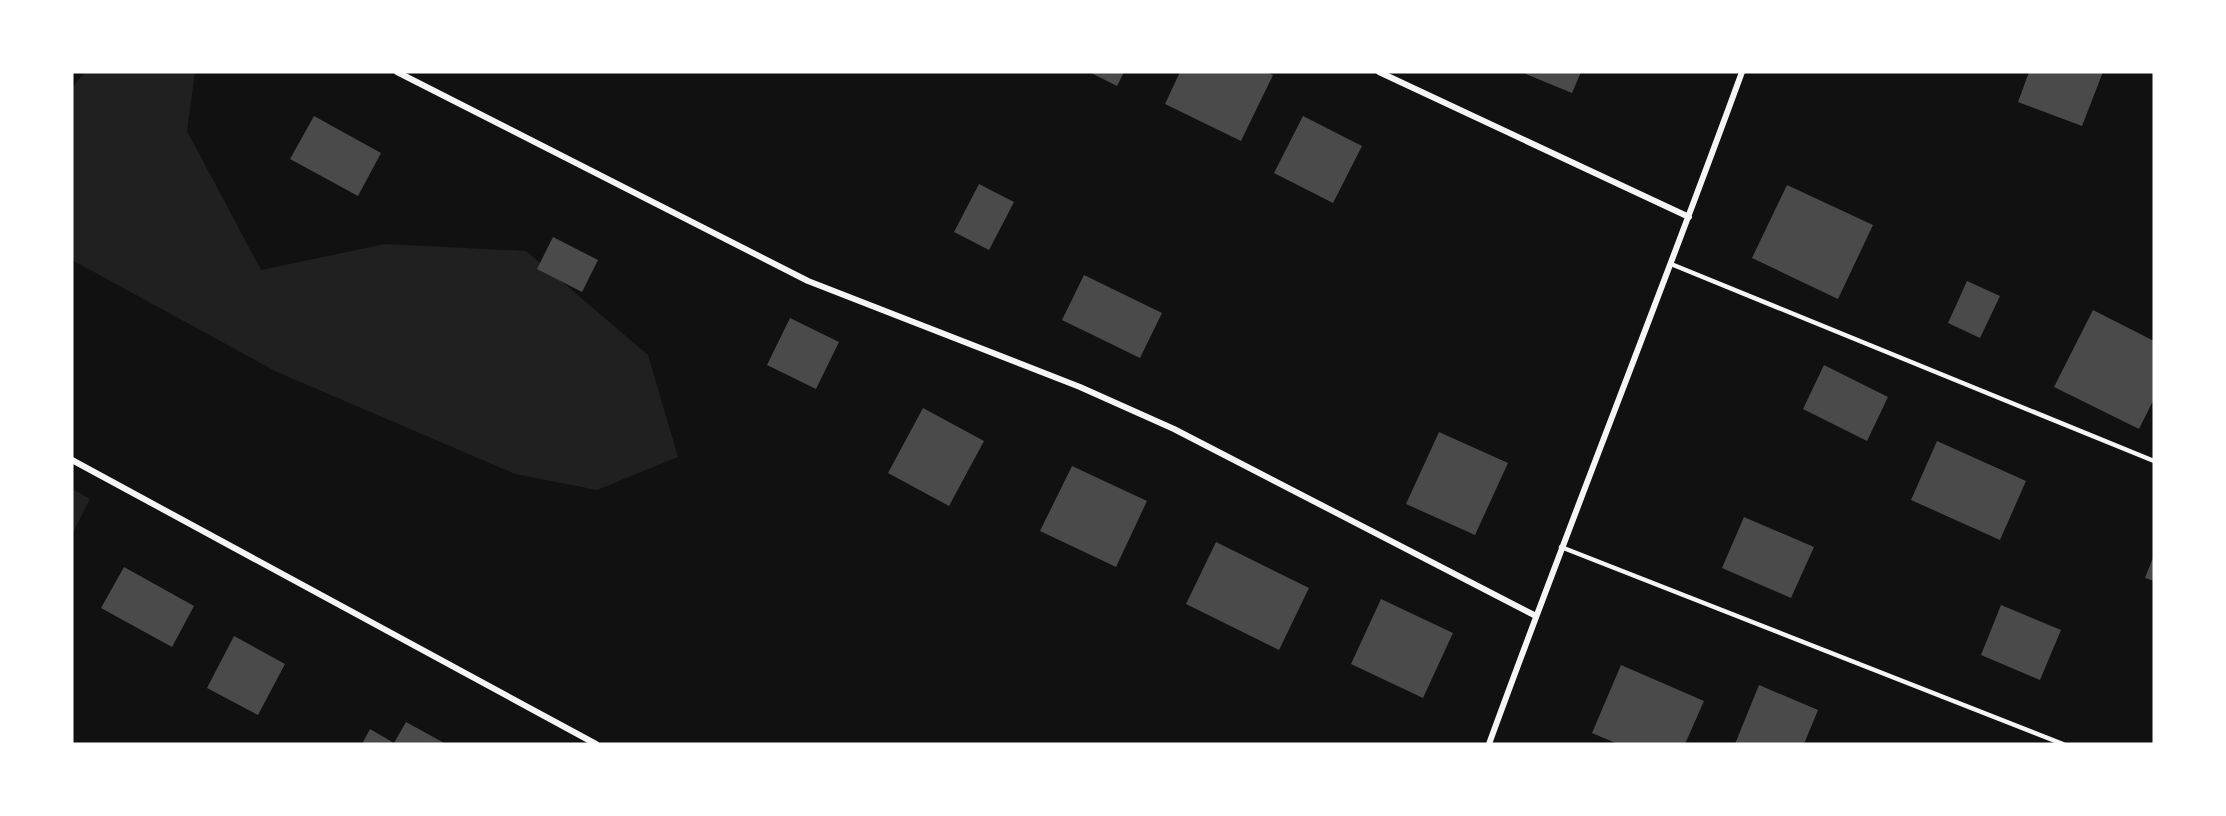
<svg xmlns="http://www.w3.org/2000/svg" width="2226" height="816" font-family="'Roboto Condensed',sans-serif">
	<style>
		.green { fill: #202020 }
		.building { fill: #4a4a4a }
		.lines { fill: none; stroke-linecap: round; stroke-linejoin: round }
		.service { stroke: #f5f5f5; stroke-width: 4.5 }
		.minor { stroke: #f5f5f5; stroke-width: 6 }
	</style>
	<rect width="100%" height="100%" fill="#111"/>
	<path class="green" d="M85 72H195L187 131 261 270 385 244 526 251 648 355 678 457 597 490 515 474 277 372 72 260V88Z
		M72 489 90 499 72 534Z"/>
	<path class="building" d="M1089 72H1124L1117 86Z
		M1180 72H1266L1273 75 1241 141 1165 104Z
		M1521 72H1581L1572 93Z
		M2029 72H2103L2082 126 2018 102Z
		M314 116 381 153 358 196 290 159Z
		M1303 116 1362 146 1333 203 1274 173Z
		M979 184 1014 202 989 250 954 232Z
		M1787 185 1873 225 1838 299 1752 258Z
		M553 237 598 260 582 292 537 269Z
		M1084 275 1162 313 1140 358 1062 320Z
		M1967 281 2000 296 1980 338 1948 323Z
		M2093 310 2154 341V399L2139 429 2054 387Z
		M790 318 839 342 816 389 767 365Z
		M1824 365 1888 397 1867 441 1803 409Z
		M923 408 984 441 949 506 888 473Z
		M1439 432 1508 463 1475 535 1406 504Z
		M1937 441 2026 481 2000 540 1911 500Z
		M1072 466 1147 501 1116 567 1040 531Z
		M1744 517 1814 547 1791 598 1722 568Z
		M1216 542 1309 588 1279 650 1186 604Z
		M2154 555V581L2145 578Z
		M124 567 194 606 172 647 101 608Z
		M1381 599 1453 633 1423 698 1351 664Z
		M2001 605 2061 630 2040 680 1981 655Z
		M234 636 285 664 258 715 207 688Z
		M1621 665 1704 701 1685 744H1618L1592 733Z
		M1759 685 1818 710 1804 744H1735Z
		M406 722 446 744H362L370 729 394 743Z"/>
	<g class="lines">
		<path class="service" d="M1671 264 2154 461
			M1561 547 2063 744"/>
		<path class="minor" d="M397 72 808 281 1080 387 1174 429 1536 616
			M1379 72 1689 217
			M72 460 596 744
			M1489 744C1571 519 1660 297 1742 72"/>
	</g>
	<rect width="2226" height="816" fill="none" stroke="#ffffff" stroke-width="147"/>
</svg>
